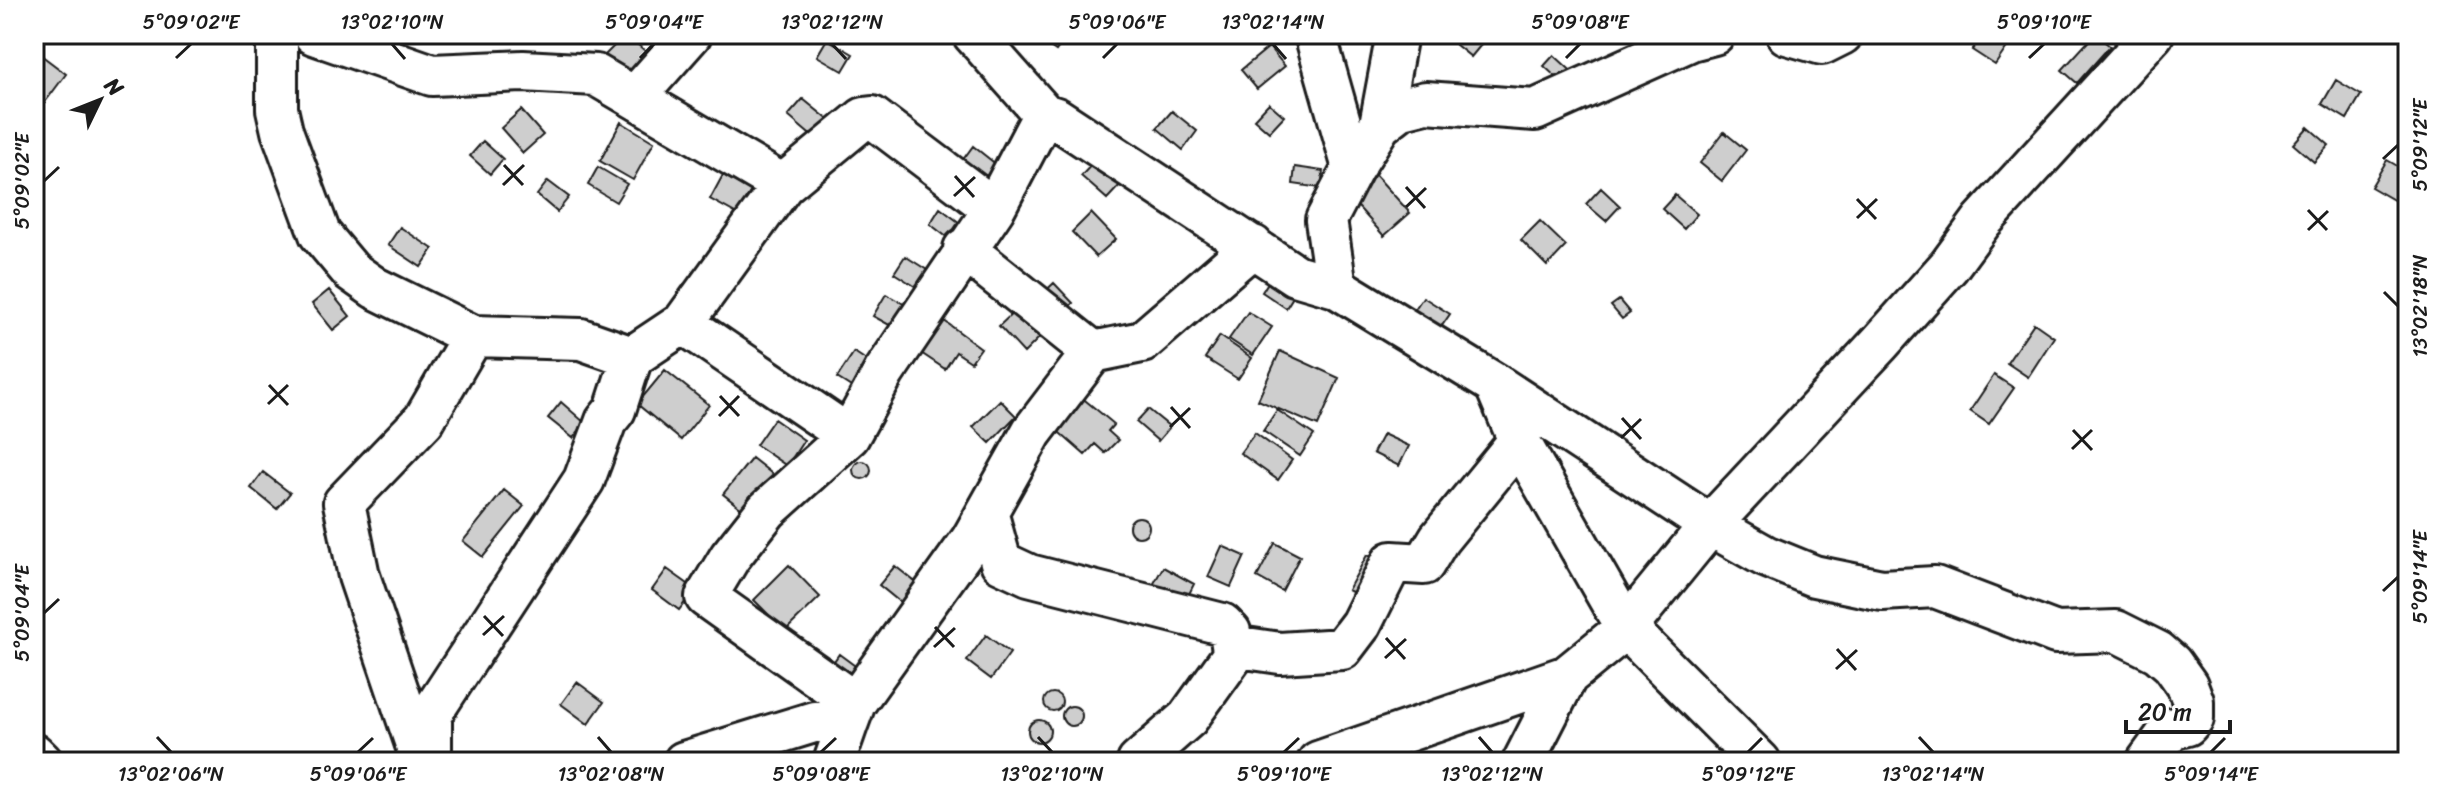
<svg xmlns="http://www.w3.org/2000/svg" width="2442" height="796" font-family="Sriracha,sans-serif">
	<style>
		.building { fill: #cecece; stroke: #1c1c1c; stroke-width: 2 }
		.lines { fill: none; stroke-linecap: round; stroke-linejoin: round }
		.street-casing { stroke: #1c1c1c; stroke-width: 46 }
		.street { stroke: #fff; stroke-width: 40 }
		.ticks { fill: none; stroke: #1c1c1c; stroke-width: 3 }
		.neatline { fill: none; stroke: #1c1c1c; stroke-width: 3 }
		.ticks-label { font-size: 20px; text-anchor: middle; fill: #1c1c1c }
	</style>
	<rect width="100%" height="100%" fill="#fff"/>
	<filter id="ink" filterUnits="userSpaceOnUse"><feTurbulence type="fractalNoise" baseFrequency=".0125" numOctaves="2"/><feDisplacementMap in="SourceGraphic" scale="16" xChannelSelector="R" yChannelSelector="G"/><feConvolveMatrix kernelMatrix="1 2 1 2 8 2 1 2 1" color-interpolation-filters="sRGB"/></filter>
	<g filter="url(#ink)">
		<path class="building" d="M626 34 653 58 633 80 605 55Z
			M1031 34H1068L1056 51Z
			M1454 34H1490L1471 57 1450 40Z
			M1984 34H2016L1995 65 1972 50Z
			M2095 34 2110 46 2077 83 2062 70Z
			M827 39 853 54 843 71 817 56Z
			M1269 47 1285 66 1257 89 1241 70Z
			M37 52 66 74 34 117V56Z
			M1554 55 1580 79 1570 90 1544 66Z
			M2336 80 2361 95 2347 119 2322 104Z
			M803 99 830 121 815 139 788 116Z
			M1269 103 1284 116 1269 132 1254 119Z
			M521 110 543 135 523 153 501 128Z
			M1172 111 1197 131 1183 150 1157 128Z
			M621 122 654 142 633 180 600 161Z
			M2308 127 2329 145 2314 162 2293 144Z
			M1724 132 1746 150 1722 181 1700 163Z
			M483 141 503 159 490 174 470 156Z
			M973 146 1002 169 988 188 959 165Z
			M1096 160 1122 183 1107 199 1081 176Z
			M2387 160 2408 172 2406 207 2371 187Z
			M598 167 627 184 616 202 588 185Z
			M1295 167 1323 171 1321 188 1293 184Z
			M1369 168 1410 213 1384 236 1344 191Z
			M723 175 751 191 737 214 710 199Z
			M548 181 569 197 557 212 537 195Z
			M1601 188 1620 206 1606 221 1586 204Z
			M1675 195 1697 214 1684 229 1662 209Z
			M940 208 968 229 957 245 930 224Z
			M1091 213 1116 239 1096 257 1072 232Z
			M1540 221 1566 246 1547 266 1521 240Z
			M400 227 433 249 421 267 388 245Z
			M905 256 935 275 924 292 894 273Z
			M1272 276 1296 292 1286 308 1262 292Z
			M1054 283 1073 303 1061 315 1041 295Z
			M329 290 350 316 333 330 312 304Z
			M886 294 914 310 902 332 873 316Z
			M1423 297 1450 314 1439 330 1413 312Z
			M1619 300 1630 313 1622 319 1611 306Z
			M1016 310 1041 336 1024 353 999 326Z
			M1248 312 1272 327 1253 355 1229 339Z
			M943 320 981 348 971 362 956 352 945 369 921 353Z
			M2034 323 2054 337 2028 377 2007 363Z
			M1220 336 1252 358 1238 379 1205 358Z
			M1280 351 1339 378 1318 426 1258 400Z
			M854 352 880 369 864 395 837 378Z
			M665 370 709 405 681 440 637 404Z
			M1994 375 2014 388 1989 424 1970 411Z
			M1080 396 1114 424 1108 431 1118 440 1105 453 1095 444 1085 455 1053 427Z
			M1000 400 1016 416 990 443 973 427Z
			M561 402 585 423 573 438 548 418Z
			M1148 409 1170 427 1158 441 1136 422Z
			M1277 410 1314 435 1300 456 1263 431Z
			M774 419 804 440 787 466 756 445Z
			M1255 433 1292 460 1278 480 1240 453Z
			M1383 434 1409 446 1399 466 1373 453Z
			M752 458 776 477 748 514 723 494Z
			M853 470a9 9 0 1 1 18 0a9 9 0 1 1-18 0Z
			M263 472 290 493 277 509 251 488Z
			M504 490 524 506 483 557 463 541Z
			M1129 527a10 10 0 1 1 20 0a10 10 0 1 1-20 0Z
			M1275 543 1300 556 1282 591 1257 577Z
			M1222 546 1245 556 1231 587 1208 577Z
			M1367 555 1390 567 1371 602 1348 590Z
			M789 565 820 597 785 631 754 600Z
			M895 566 923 588 907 608 879 585Z
			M1163 567 1194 584 1185 602 1153 585Z
			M667 569 695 589 679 610 652 590Z
			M986 635 1010 653 991 679 967 661Z
			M839 654 862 671 851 686 828 670Z
			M577 682 604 702 588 724 561 704Z
			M1044 702a9 9 0 1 1 18 0a9 9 0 1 1-18 0Z
			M1062 716a10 10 0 1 1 20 0a10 10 0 1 1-20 0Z
			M1028 731a11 11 0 1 1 22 0a11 11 0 1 1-22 0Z"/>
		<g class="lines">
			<g class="street-casing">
				<path id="street" d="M277 34V109L282 131 320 234 351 271 375 288 473 336 581 339 632 357
					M314 34 432 75 523 71 596 75 783 185
					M973 34 1044 114 1056 118 1295 275 1336 287
					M1315 34 1353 168 1326 220 1336 287 1495 384 1519 441 1626 628 1760 762
					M1787 34 1822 44 1842 34
					M636 96 691 34
					M1380 125 1397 34
					M1353 168 1380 125 1402 108 1426 102 1535 110 1691 40 1714 34
					M964 249 1093 352
					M683 323 849 436
					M1495 384 1710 525 1765 556 1814 576 1882 590 1935 587 2056 633 2116 631 2158 652 2172 664 2187 685 2193 701V718L2187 725 2171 729 2147 762
					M987 512 1001 562 1029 575 1222 624 1230 632 1233 651
					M855 703 706 597 730 557 767 510 849 436 884 372 994 209 1044 114
					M34 754 42 762
					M422 762 359 576 344 503 424 420 473 336
					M431 762V714L584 480 606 421 615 410 632 357 683 323 783 185 864 118 872 117 994 209
					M684 762 814 722H848L855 703 972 539 1032 432 1093 352 1142 342 1253 246
					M834 762 848 722
					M1138 762 1188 718 1239 647 1280 653 1342 649 1361 624 1392 562 1424 564 1439 539 1519 441
					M1318 762 1567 676
					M1523 762 1567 676 1626 628 1710 525 1880 343 1949 266 1982 221 2153 34"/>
			</g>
			<use href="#street" class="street"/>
		</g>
	</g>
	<path class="ticks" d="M392 44 405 59M832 44 846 59M1273 44 1286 59M176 58 191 44M640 58 654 44M1103 58 1117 44M1566 58 1580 44M2029 58 2044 44M2383 159 2398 145M504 165 523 185M955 176 974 197M44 181 59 167M503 185 524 165M1406 187 1425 208M954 196 975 177M1857 199 1876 219M1406 207 1426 188M2308 210 2327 230M1857 218 1877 199M2308 230 2328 211M2384 292 2398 306M269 385 288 405M720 396 739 416M268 404 288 385M1171 407 1190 428M719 416 739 396M1622 418 1641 439M1170 427 1190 408M2073 430 2092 450M1621 438 1641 419M2072 449 2092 430M2383 591 2398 577M44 613 59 599M484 616 503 636M935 627 954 647M483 635 504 616M1386 638 1405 659M934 647 955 628M1837 649 1856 670M1385 658 1406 639M1836 669 1857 650M157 737 171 752M598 737 611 752M1038 737 1052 752M1479 737 1492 752M1919 737 1933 752M358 752 373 738M821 752 836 738M1284 752 1299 738M1748 752 1762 738M2211 752 2225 738"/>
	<rect width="2442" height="796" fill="none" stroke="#fff" stroke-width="88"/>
	<g transform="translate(100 100) rotate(47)" stroke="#ffffff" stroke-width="6" paint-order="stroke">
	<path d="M0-6L14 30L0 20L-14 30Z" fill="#1c1c1c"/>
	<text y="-12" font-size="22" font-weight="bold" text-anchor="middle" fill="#1c1c1c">N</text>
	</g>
	<path d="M2126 720v12h104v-12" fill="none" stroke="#1c1c1c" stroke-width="4"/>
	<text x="2138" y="720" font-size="24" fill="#1c1c1c" stroke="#ffffff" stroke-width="6" paint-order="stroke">20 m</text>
	<rect x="44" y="44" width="2354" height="708" class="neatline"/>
	<g class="ticks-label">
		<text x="191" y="29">5°09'02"E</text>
		<text x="392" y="29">13°02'10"N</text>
		<text x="654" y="29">5°09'04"E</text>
		<text x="832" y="29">13°02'12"N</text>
		<text x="1117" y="29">5°09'06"E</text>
		<text x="1273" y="29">13°02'14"N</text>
		<text x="1580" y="29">5°09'08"E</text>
		<text x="2044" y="29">5°09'10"E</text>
		<text transform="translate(2420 145) rotate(-90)" y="7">5°09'12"E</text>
		<text transform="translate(22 181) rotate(-90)" y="7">5°09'02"E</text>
		<text transform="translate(2420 306) rotate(-90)" y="7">13°02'18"N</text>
		<text transform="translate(2420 577) rotate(-90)" y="7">5°09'14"E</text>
		<text transform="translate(22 613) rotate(-90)" y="7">5°09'04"E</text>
		<text x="171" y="781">13°02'06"N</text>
		<text x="358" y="781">5°09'06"E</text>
		<text x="611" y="781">13°02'08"N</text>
		<text x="821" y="781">5°09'08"E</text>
		<text x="1052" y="781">13°02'10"N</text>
		<text x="1284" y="781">5°09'10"E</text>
		<text x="1492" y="781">13°02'12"N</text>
		<text x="1748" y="781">5°09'12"E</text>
		<text x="1933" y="781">13°02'14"N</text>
		<text x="2211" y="781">5°09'14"E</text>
	</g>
</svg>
